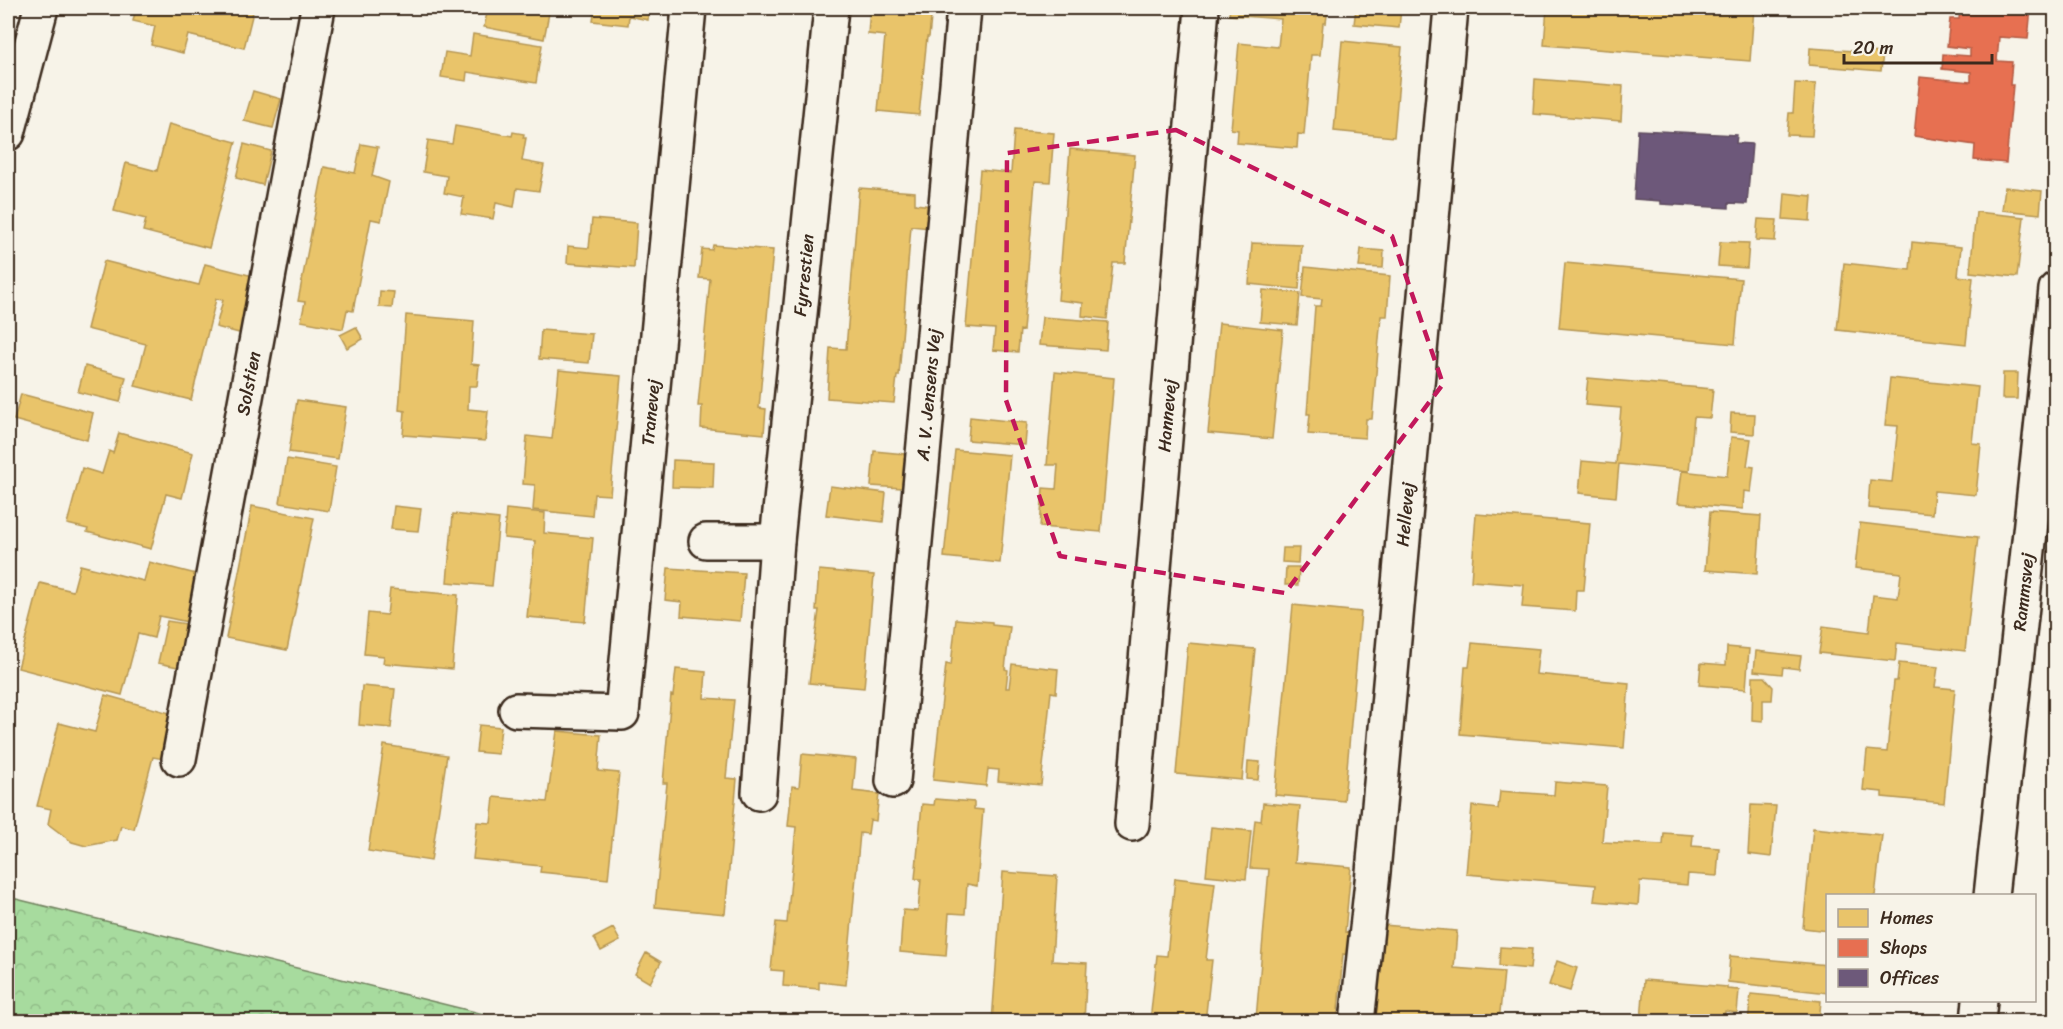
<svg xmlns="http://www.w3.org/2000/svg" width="2063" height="1029" font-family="Sriracha,sans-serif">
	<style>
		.park { fill: url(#park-crowns); stroke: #71825e; stroke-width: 1.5 }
		.homes { fill: #e9c46a; stroke: #b59653; stroke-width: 1.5 }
		.shops { fill: #e76f51; stroke: #b35a42; stroke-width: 1.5 }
		.offices { fill: #6d597a; stroke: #5e4b5e; stroke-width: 1.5 }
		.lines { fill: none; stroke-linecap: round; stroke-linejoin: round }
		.minor-casing { stroke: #3b2a1e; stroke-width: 38 }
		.minor { stroke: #f7f3e8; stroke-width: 33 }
		.marked { fill: none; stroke: #c2185b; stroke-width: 4.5; stroke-dasharray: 12 8; stroke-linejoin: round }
		.labels { text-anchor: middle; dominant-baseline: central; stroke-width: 6; stroke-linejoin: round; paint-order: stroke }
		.street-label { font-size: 18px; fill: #3b2a1e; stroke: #f7f3e8 }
	</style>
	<defs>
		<pattern id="park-crowns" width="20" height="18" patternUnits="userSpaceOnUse" patternTransform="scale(1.5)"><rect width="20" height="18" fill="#a7db9e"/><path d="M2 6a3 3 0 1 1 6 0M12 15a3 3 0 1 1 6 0" fill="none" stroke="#91bc88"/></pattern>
	</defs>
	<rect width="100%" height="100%" fill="#f7f3e8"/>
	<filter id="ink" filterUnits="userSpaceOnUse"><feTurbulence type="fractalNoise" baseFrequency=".0167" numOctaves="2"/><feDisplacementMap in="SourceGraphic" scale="12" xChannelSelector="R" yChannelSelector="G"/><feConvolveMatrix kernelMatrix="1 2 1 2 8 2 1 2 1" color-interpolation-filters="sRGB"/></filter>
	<g filter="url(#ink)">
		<path class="park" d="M8 897 512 1021H513H8Z"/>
		<path class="homes" d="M136 8H254L244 48 188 35 183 53 151 45 155 26 133 21Z
			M488 8H550L544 39 484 27Z
			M595 8H649L648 20 629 16 628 25 593 21Z
			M870 8H932L929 37H927L919 115 878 111 885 36 868 34Z
			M1230 8H1328L1326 23H1323L1320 55H1311L1304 135 1298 134 1297 148 1237 143 1238 130 1231 129 1239 43 1278 47 1281 19 1229 15Z
			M1356 8H1401L1399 28 1354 24Z
			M1547 8H1754L1750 61 1544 45Z
			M473 34 542 45 536 83 467 72 466 81 441 77 445 52 470 56Z
			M1342 41 1402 47 1394 137 1334 131Z
			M1810 48 1883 53 1881 71 1809 65Z
			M1535 79 1623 86 1621 121 1533 114Z
			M1795 83 1816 84 1812 136 1787 135 1789 113H1793Z
			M253 91 281 99 273 128 244 121Z
			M169 124 236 142 209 248 143 231 146 219 114 211 126 163 157 171Z
			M455 126 512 136 513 132 524 134 523 138H526L522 161 544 165 539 191 517 188 514 207 496 203 493 219 461 214 464 197 444 193 447 176 423 172 428 140 452 144Z
			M1014 130 1054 133 1050 182 1035 181 1023 331 1020 330 1018 352 993 350 995 329 966 327 980 170 1011 173Z
			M244 144 271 151 263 185 236 178Z
			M361 144 378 147 372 176 389 182 381 221 371 219 353 311 347 310 343 329 301 321 305 302 298 301 324 167 355 173Z
			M1070 149 1135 155 1125 263H1113L1107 319 1082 316 1083 303 1058 300Z
			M2005 187 2042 191 2040 214 2002 210Z
			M859 188 915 192V204L932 206 930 228 911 226 899 376H897L894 403 827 398 830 348 846 349Z
			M1785 193 1812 196 1810 221 1783 219Z
			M1976 212 2024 217 2017 277 1970 272Z
			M592 219 637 223 634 268 567 263 568 246 589 248Z
			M1758 219 1777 220 1775 241 1756 240Z
			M1720 242 1749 243 1747 268 1718 266Z
			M1912 242 1961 247 1958 276 1973 278 1966 344 1837 330 1844 263 1910 270Z
			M1252 243 1302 245 1299 289 1249 284Z
			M713 245 773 250 759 408 766 409 764 434 701 428 702 406H698L710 279 699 278 702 249 712 250Z
			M1361 249 1384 251 1383 268 1359 267Z
			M104 261 199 285 205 264 257 277 243 334 216 327 223 300 216 299 191 400 135 386 146 344 87 329Z
			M1565 263 1741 279 1735 344 1559 328Z
			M1305 267 1390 276 1387 316H1381L1372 419H1366L1365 438 1308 434 1310 414H1307L1315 306H1321L1322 299 1302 297Z
			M1263 290 1300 293 1297 325 1260 322Z
			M380 291 394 292 392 308 379 307Z
			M406 315 474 321 471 364 479 365 477 386H469L468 409 488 411 485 441 403 435 405 411 399 410Z
			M1042 317 1108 322 1106 350 1039 345Z
			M1219 323 1283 330 1272 439 1208 433Z
			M356 327 363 339 347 348 340 335Z
			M541 330 592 334 589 363 539 359Z
			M85 366 126 377 120 402 78 392Z
			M559 370 621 376 610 495 594 494 592 516 533 510 535 485 523 484 527 436 552 439Z
			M1055 372 1114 378 1101 532 1040 527 1043 488 1056 489 1058 465H1047Z
			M2003 373H2018L2017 399H2002Z
			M1588 378 1713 389 1710 418 1694 417 1689 471 1619 464 1616 497 1579 493 1582 461 1616 464 1621 408 1585 405Z
			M1890 378 1978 387 1972 443 1981 444 1976 495 1934 491 1932 514 1868 508 1870 480 1892 482 1898 426 1885 425Z
			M21 394 93 413 87 440 14 420Z
			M297 400 346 407 338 459 289 452Z
			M1731 413 1755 414 1754 434 1730 432Z
			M970 417 1027 423 1025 445 968 440Z
			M119 433 193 453 182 498 166 494 151 549 87 532 88 529 67 524 82 468 102 474 109 451 113 453Z
			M1731 437 1751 439 1747 466 1754 467 1751 492 1744 491 1743 509 1678 503 1682 471 1727 476Z
			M955 450 1010 455 1000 563 944 557Z
			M874 451 905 454 902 488 871 486Z
			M287 459 336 467 329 511 280 503Z
			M673 460 714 462 713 488 672 487Z
			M830 486 886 493 883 522 826 515Z
			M252 506 314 518 287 650 226 638Z
			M394 506 421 509 418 531 391 529Z
			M506 509 545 513 544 533 593 538 585 622 527 617 535 541 504 538Z
			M1710 512 1761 516 1757 574 1705 570Z
			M453 514 499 519 492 586 447 582Z
			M1476 514 1590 523 1584 590H1576L1575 611 1522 607 1524 585 1471 581Z
			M1860 523 1978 537 1965 651 1897 643 1895 661 1819 653 1823 626 1869 632 1873 595 1898 598 1901 573 1855 568Z
			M1283 548H1299L1298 563 1282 562Z
			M149 562 200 575 188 622 159 616 154 638 138 634 122 695 18 668 40 583 73 591 80 565 144 581Z
			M1286 567H1299L1298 585H1285Z
			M668 568 744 573 740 621 681 616 682 602 665 600Z
			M819 570 874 575 864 688 809 683 819 610H816Z
			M390 589 458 595 452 669 383 663 384 656 364 654 368 613 387 615Z
			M1293 605 1361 612 1344 801 1275 795Z
			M956 619 992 622V625L1010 627 1005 669 1008 670 1006 688H1009L1012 664 1058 669 1056 693 1051 692 1041 785 998 781 999 770 988 769 986 786 933 780 946 664 951 665Z
			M167 621 187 624 178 667 158 663Z
			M1188 643 1255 649 1242 780 1176 774Z
			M1472 643 1539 649 1536 674 1629 683 1624 748 1460 734 1465 667H1469Z
			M1727 647 1749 649 1746 689 1699 685 1701 663 1726 665Z
			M1756 651 1801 656 1799 669 1783 667 1782 674 1754 671Z
			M1899 663 1938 667 1935 687 1955 689 1944 803 1882 797V792L1863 790 1867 750 1887 752 1894 681H1897Z
			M676 669 706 672 704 698 734 700 726 778 737 779 725 914 655 907 667 783H663L671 695 673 696Z
			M1753 677H1764L1773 687 1772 700H1763V721L1752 720Z
			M362 686 395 689 391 728 359 725Z
			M105 695 173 714 164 759 153 757 134 829 121 826 117 840 86 846 72 842 48 824 51 809 37 806 59 723 95 732Z
			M479 725 501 727 498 754 476 752Z
			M557 731 601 735 598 771 619 773 608 879 540 872 541 866 473 859 477 822 491 823 494 797 547 802Z
			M384 745 447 755 431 861 368 851Z
			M802 754 856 759 853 791 879 794 876 821 870 820 868 834 860 833 846 985 819 982V989L783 986 784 971 771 970 776 922 787 923 796 827 788 826 792 786 799 787Z
			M1248 761 1260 762 1258 780 1247 779Z
			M2056 780V830H2050Z
			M1555 782 1607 786 1602 842 1663 845 1664 833 1693 835 1692 846 1719 848 1717 876 1688 874 1687 885 1640 881 1638 905 1594 901 1596 885 1466 874 1472 806 1498 809 1500 791 1554 795Z
			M935 799 974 802V809L983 810 977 886 967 884 965 914 949 913 946 956 900 952 903 910 918 911 921 879H915L922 804 934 805Z
			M1263 803 1300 806 1295 862 1351 867 1345 932 1351 933 1348 955 1343 954 1337 1022H1288L1256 1019 1269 869 1250 868 1255 820 1261 821Z
			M1751 805 1776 806 1771 857 1748 854Z
			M1211 827 1251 831 1246 879 1206 875Z
			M1813 828 1882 835 1875 896H1828V931L1803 928Z
			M1003 872 1057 876 1052 961 1087 963 1084 1022H992Z
			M1175 878 1215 883 1206 960H1212L1205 1022H1150L1157 955 1167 956Z
			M1383 925 1457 931 1454 968 1504 972 1499 1022H1375Z
			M613 928 620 941 601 951 594 938Z
			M1500 947 1532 949 1530 969 1499 966Z
			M646 953 661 962 650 983 635 974Z
			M1730 956 1828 965V993L1728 982Z
			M1557 961 1577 968 1570 991 1549 985Z
			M1644 980 1727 987V989L1739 990 1737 1013 1725 1011 1724 1022H1641Z
			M1751 994 1821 1001 1819 1022H1748Z"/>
		<path class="shops" d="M1960 8H2031L2028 39 1999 37 1997 61 2012 62 2010 85H2013L2006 163 1974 160 1975 145 1914 136 1920 77 1971 82V72L1942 69 1943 54 1970 56V49L1947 46 1950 19H1959Z"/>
		<path class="offices" d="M1638 130 1737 135 1736 143 1752 144 1747 204 1729 203V208L1661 204V201L1634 199Z"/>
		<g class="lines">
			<g class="minor-casing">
				<g id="minor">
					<path d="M8 133 41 8"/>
					<path d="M706 541H777"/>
					<path id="s1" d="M516 710 622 713 689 8"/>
					<path id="s2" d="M179 759 318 8"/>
					<path id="s3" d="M893 781 964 8"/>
					<path id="s4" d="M759 793 777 541 831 8"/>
					<path id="s5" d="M1132 824 1202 8"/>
					<path id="s6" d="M1991 896 2056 289"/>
					<path id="s7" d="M1357 1022 1373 872 1451 8"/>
					<path d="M1978 1022 1980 1000"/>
				</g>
			</g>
			<use href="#minor" class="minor"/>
		</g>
	</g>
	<path class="marked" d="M1176 130 1392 236 1443 384 1285 593 1060 556 1006 400 1007 153Z"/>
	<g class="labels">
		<g class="street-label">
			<text stroke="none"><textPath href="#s4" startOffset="520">Fyrrestien</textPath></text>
			<text stroke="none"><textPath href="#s2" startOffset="382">Solstien</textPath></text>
			<text stroke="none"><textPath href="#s3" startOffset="388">A. V. Jensens Vej</textPath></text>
			<text stroke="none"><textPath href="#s1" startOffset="408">Tranevej</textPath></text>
			<text stroke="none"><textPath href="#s5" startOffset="410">Hannevej</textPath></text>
			<text stroke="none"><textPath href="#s7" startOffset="510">Hellevej</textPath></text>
			<text stroke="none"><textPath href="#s6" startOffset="306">Rammsvej</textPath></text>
		</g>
	</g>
	<rect width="2063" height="1029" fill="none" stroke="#f7f3e8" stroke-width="30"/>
	<rect x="15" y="15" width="2033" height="999" fill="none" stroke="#3b2a1e" stroke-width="2" filter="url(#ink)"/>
	<rect x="1826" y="894" width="210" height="108" fill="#f7f3e8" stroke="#aca397" stroke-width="1.5"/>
	<rect x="1838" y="909" width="30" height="18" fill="#e9c46a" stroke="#aca397" stroke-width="1.5"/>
	<text x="1880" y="924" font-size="18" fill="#3b2a1e">Homes</text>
	<rect x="1838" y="939" width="30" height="18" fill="#e76f51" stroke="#aca397" stroke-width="1.5"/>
	<text x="1880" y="954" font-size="18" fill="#3b2a1e">Shops</text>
	<rect x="1838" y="969" width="30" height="18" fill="#6d597a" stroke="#aca397" stroke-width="1.5"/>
	<text x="1880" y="984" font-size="18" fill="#3b2a1e">Offices</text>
	<path d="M1844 54v9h148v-9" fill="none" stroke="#3b2a1e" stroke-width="3"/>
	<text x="1853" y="54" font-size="18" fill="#3b2a1e" stroke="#f7f3e8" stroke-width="4.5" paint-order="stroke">20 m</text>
</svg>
